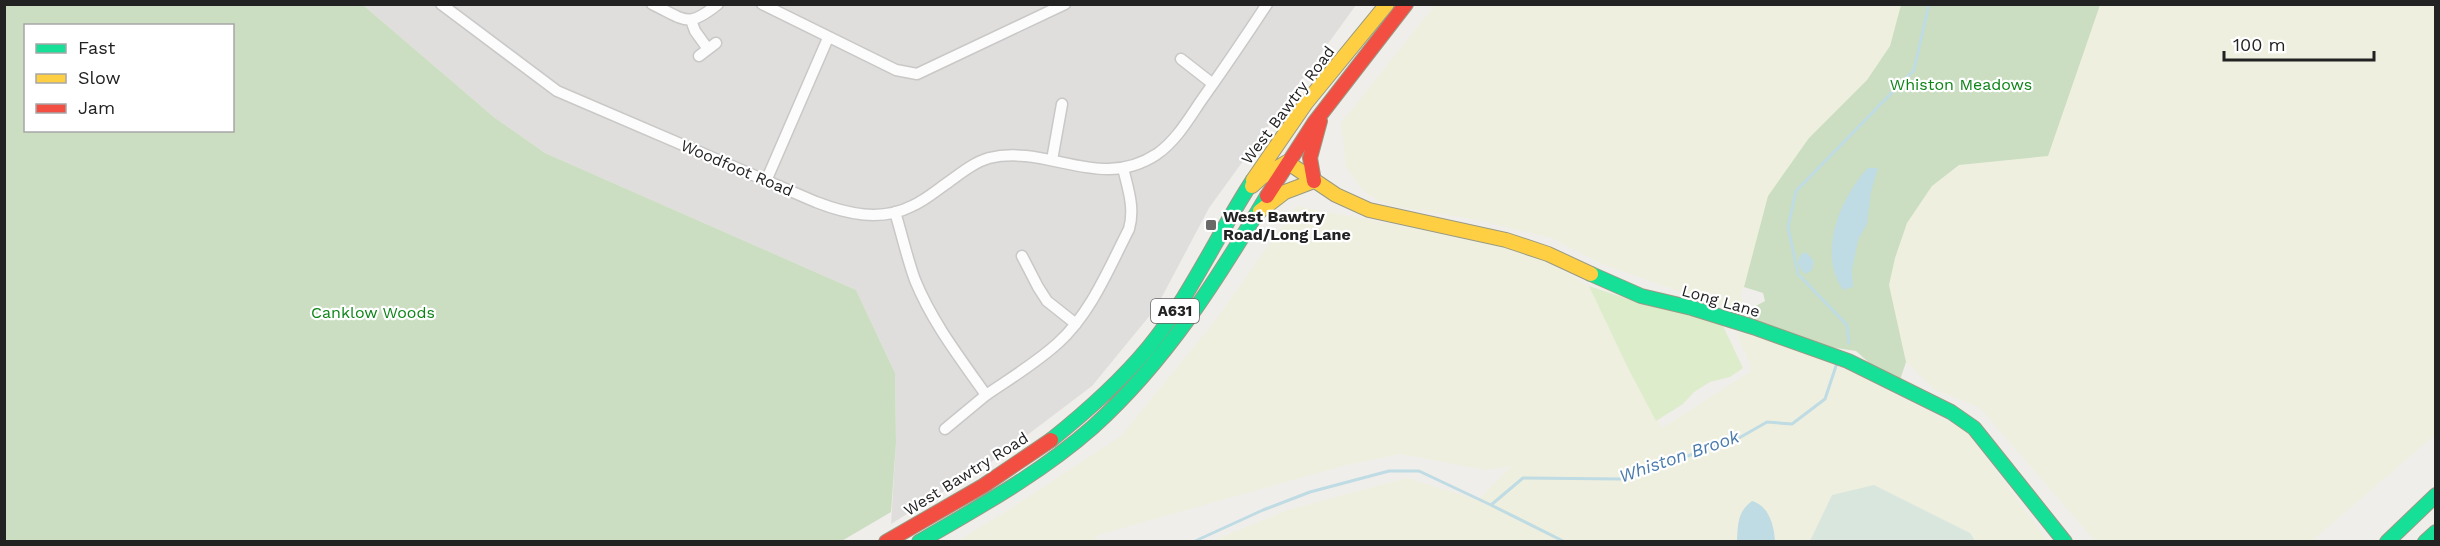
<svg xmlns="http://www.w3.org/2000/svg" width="2440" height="546" font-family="'Work Sans',sans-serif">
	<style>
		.residential { fill: #dfdedc }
		.farmland { fill: #efefdf }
		.grass { fill: #ddeccb }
		.forest { fill: #cbdec1; fill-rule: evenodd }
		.wetland { fill: #d9e6de }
		.water { fill: #bfdbe3 }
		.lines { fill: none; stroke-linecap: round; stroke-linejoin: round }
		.stream { stroke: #bfdbe3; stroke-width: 3 }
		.street-casing { stroke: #c9c8c7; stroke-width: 13 }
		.fast-casing { stroke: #999a82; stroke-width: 16 }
		.slow-casing { stroke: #999a82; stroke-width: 16 }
		.jam-casing { stroke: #999a82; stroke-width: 16 }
		.street { stroke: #fdfcfc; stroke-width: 10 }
		.fast { stroke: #16e098; stroke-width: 14 }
		.slow { stroke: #ffcf43; stroke-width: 14 }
		.jam { stroke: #f24e42; stroke-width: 14 }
		.poi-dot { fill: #6a6968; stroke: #fff; stroke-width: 2 }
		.labels { text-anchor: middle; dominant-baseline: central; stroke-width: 4.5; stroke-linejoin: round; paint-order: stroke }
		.shield { fill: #fff; stroke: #646464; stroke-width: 1.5 }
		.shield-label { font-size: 15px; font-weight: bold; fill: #222 }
		.park-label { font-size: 16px; fill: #0c8416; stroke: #fff }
		.street-label { font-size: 16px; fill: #222; stroke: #fff }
		.poi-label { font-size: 16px; font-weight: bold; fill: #222; stroke: #fff; text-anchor: start }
		.water-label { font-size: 18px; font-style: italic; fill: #4a7aab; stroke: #fff }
	</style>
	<rect width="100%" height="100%" fill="#f0eeeb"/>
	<path class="residential" d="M363 5H1356L1209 208 1156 308 1092 386 994 460 891 524 896 443 895 373 856 290 545 153 495 118Z"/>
	<path class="farmland" d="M1435 5H1901V6L1890 46 1867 80 1809 138 1744 287 1741 293 1743 303 1737 312 1602 264 1551 238 1477 220 1388 205 1364 192 1346 168 1341 123Z
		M2100 5H2435V435L2312 541H2095L1979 407 1935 390 1906 362 1889 285 1895 258 1907 223 1932 186 1959 165 2048 156Z
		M1296 206 1496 244 1547 261 1589 286 1627 366 1662 428 1750 372V364L1736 333 1759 334 1855 374 1966 431 2048 541H1212L1288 510 1407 478 1478 500 1511 466 1486 470 1401 454 1346 465 1098 535 1095 541 956 542 1013 507 1121 436 1214 322Z"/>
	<path class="grass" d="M1589 286 1646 305 1713 319 1723 326 1743 368 1730 377 1710 382 1694 392 1683 404 1656 421 1627 366Z"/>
	<path class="forest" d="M4 5H363L495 118 545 153 856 290 895 373 896 443 891 512 840 542 5 541ZM26 26H232V130H26Z
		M1901 5H2100L2048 156 1959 165 1932 186 1907 223 1895 258 1889 285 1906 362 1900 380 1875 368 1856 351 1823 346 1748 318 1754 307 1765 301 1763 293 1744 287 1768 196 1809 138 1867 80 1890 46Z"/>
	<path class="wetland" d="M1874 485 1970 533 1975 541H1810L1832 495Z"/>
	<path class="water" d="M1868 168H1878L1871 192 1867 224 1858 240 1852 271 1853 287 1843 290C1817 253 1840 198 1868 168Z
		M1806 252 1814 261 1812 270 1806 274 1800 269 1798 262 1800 255Z
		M1752 501C1769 506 1774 525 1775 541H1737C1738 525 1737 512 1752 501Z"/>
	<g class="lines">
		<path class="stream" d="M1849 343 1847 325 1798 274 1788 227 1796 191 1914 70 1929 4
			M1491 505 1565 542
			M1193 542 1263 510 1310 492 1389 471H1419L1491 505 1523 478 1622 479 1739 438 1767 422 1792 424 1825 399 1836 366"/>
		<g class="street-casing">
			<path id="street" d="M441 4 557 91 816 202C847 214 881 222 912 206 926 200 938 189 950 181 962 172 975 162 989 158 1048 144 1100 192 1157 154 1177 140 1189 118 1203 98 1225 67 1246 36 1267 4
				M652 4C686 20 687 29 718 4
				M762 4 896 70 917 74 1065 4
				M691 20 695 31 708 49
				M699 56 716 43
				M1181 59 1213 84
				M1052 160 1062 104
				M766 181 828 38
				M895 212C902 235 907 258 915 280 932 322 960 358 986 395 1011 378 1036 363 1058 343 1091 313 1109 268 1129 229 1135 208 1128 189 1123 168
				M1022 256 1038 287 1047 301 1076 324
				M945 429 986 395"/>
		</g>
		<g class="fast-casing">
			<path id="fast" d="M1591 274 1641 296 1692 308 1753 327 1848 361 1951 412 1974 428 2065 542
				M1051 440C1086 412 1119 383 1148 348 1190 297 1217 235 1253 180
				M919 542C979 507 1041 473 1093 427 1166 361 1217 280 1267 196
				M2387 542 2436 495
				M2425 542 2436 532"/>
		</g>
		<g class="slow-casing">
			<path id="slow" d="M1253 180 1306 103 1387 4
				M1252 186 1262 177 1287 162 1336 195 1369 210 1506 240 1548 254 1591 274
				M1260 211 1285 192 1314 181"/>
		</g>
		<g class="jam-casing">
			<path id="jam" d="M1314 181 1310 158 1320 121
				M1267 196 1314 123 1406 4
				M886 542 983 486 1051 440"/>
		</g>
		<use href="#street" class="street"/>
		<use href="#fast" class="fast"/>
		<use href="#slow" class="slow"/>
		<use href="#jam" class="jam"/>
	</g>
	<rect class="poi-dot" x="1205" y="219" width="12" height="12" rx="3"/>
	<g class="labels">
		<rect class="shield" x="1151" y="299" width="48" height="24" rx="4.5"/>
		<g class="shield-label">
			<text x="1175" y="311">A631</text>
		</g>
		<g class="park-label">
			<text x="1961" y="84">Whiston Meadows</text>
			<text x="373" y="312">Canklow Woods</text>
		</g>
		<g class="street-label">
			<text transform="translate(1288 105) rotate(-53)">West Bawtry Road</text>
			<text transform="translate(737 168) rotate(23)">Woodfoot Road</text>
			<text transform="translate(1721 301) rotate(16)">Long Lane</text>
			<text transform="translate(966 474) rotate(-32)">West Bawtry Road</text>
		</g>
		<g class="poi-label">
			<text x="1223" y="216">West Bawtry<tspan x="1223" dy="18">Road/Long Lane</tspan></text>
		</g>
		<g class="water-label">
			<text transform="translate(1679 456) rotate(-19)">Whiston Brook</text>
		</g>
	</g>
	<rect width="2440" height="546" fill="none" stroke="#222222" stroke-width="12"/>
	<rect x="24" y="24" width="210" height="108" fill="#ffffff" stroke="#a7a7a7" stroke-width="1.5"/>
	<rect x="36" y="44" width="30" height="9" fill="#16e098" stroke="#a7a7a7" stroke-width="1.5"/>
	<text x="78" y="54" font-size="18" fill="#222222">Fast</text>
	<rect x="36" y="74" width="30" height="9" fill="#ffcf43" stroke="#a7a7a7" stroke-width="1.5"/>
	<text x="78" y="84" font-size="18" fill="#222222">Slow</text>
	<rect x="36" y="104" width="30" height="9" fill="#f24e42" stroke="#a7a7a7" stroke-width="1.5"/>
	<text x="78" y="114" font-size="18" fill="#222222">Jam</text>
	<path d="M2224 51v9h150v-9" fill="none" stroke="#222222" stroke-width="3"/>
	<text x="2233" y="51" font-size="18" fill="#222222" stroke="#ffffff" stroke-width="4.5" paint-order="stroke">100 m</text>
</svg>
